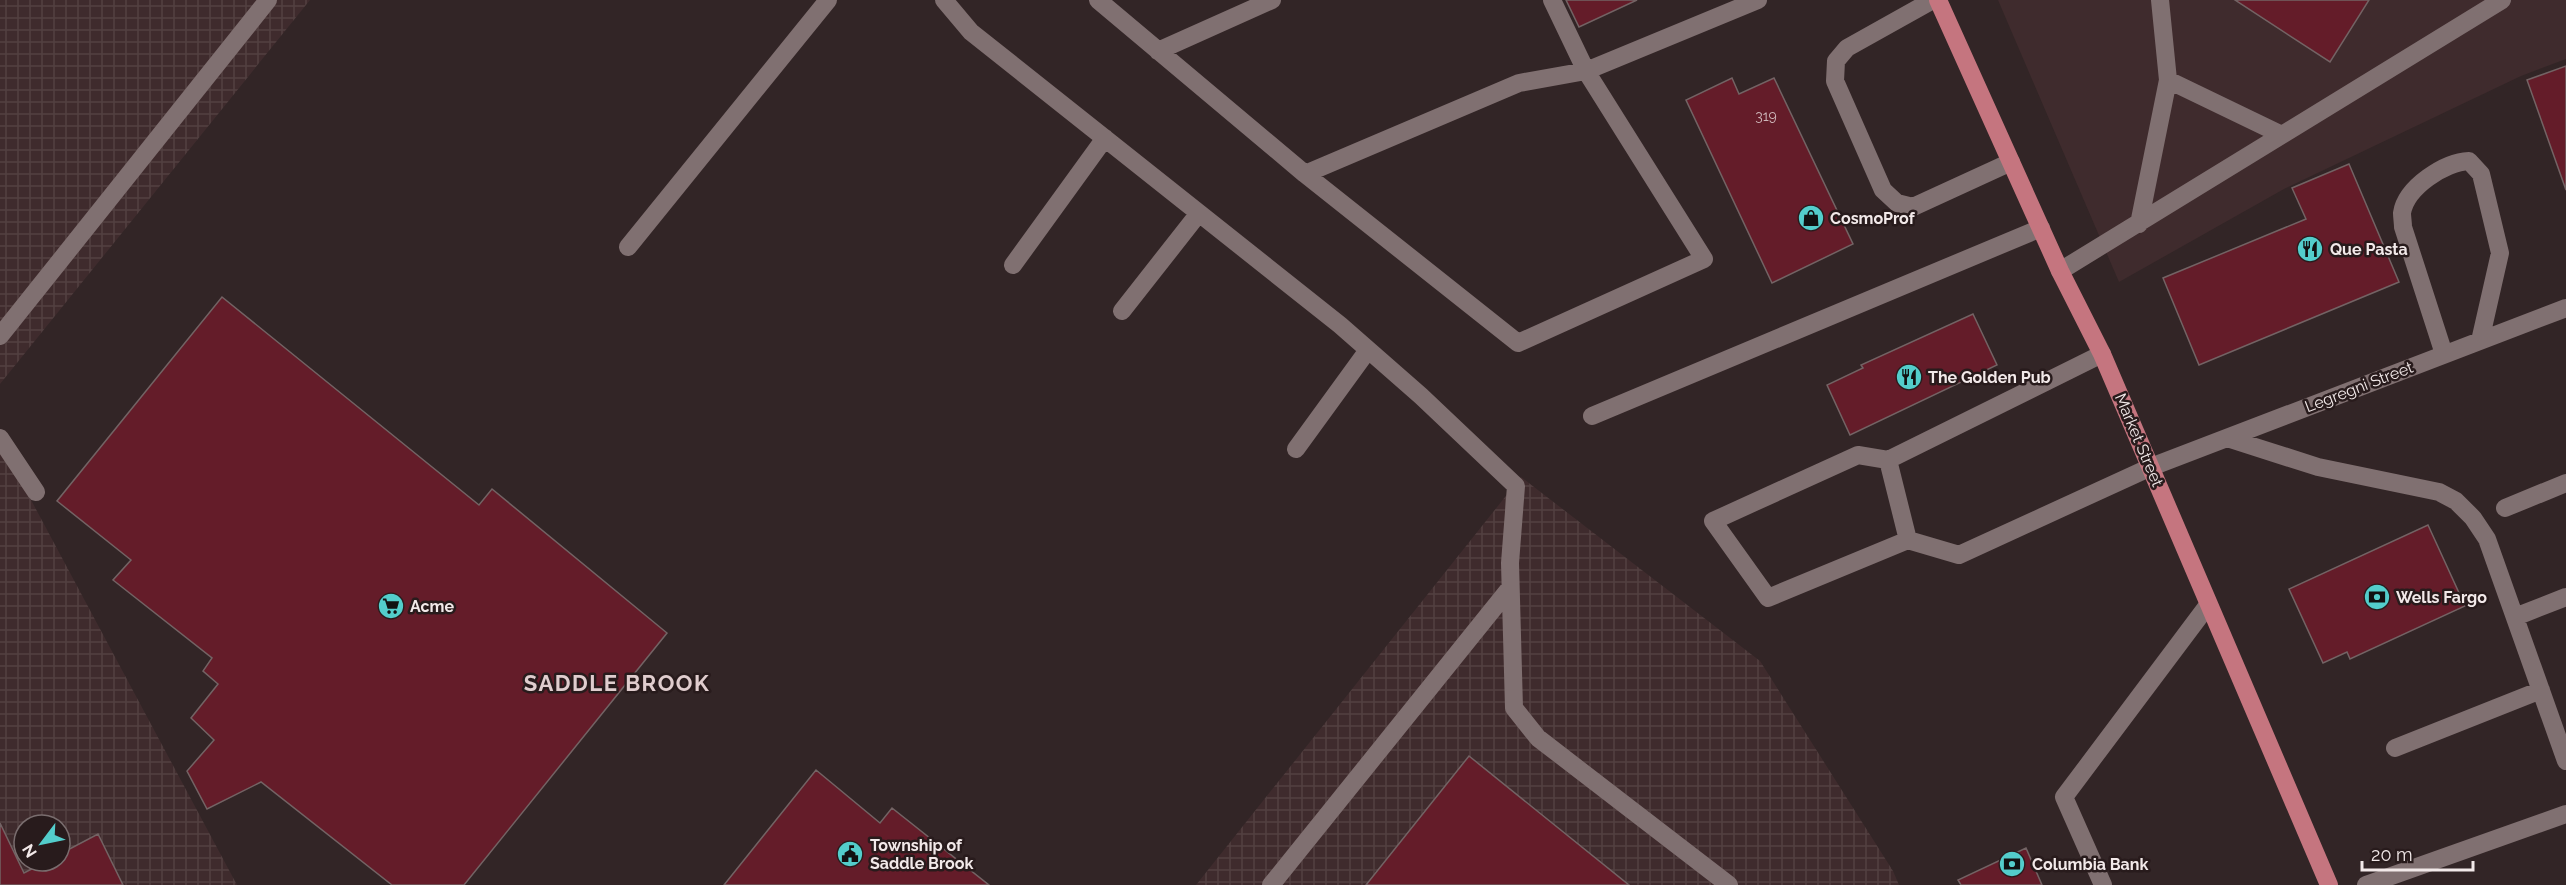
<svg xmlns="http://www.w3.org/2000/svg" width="2566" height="885" font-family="Raleway,sans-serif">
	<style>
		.built { fill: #3f2b2d }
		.industrial { fill: url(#industrial-grid); fill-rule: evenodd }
		.building { fill: #641c29; stroke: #736364; stroke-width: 1.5 }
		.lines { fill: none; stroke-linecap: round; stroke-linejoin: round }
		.minor { stroke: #807071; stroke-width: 18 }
		.major { stroke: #c5757f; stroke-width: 18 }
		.labels { text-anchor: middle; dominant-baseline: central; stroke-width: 5; stroke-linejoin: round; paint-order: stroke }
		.number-label { font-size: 14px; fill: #ceb6b9 }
		.poi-label { font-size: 16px; font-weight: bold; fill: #f2e9e9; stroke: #281b1c; text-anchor: start }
		.street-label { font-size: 16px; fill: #f2e9e9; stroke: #281b1c }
		.district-label { font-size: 22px; font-weight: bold; letter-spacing: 1.5px; fill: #e0cdce; stroke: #281b1c }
	</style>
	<defs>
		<pattern id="industrial-grid" width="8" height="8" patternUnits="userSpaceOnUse" patternTransform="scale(1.5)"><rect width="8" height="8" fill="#3f2b2d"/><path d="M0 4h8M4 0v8" fill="none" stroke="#524041"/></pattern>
	</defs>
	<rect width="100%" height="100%" fill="#322526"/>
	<path class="built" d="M1998 0H2566V59L2521 76 2284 189 2119 282Z"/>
	<path class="industrial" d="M0 0H310L0 384Z
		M0 442 237 885H0ZM24 825H60V861H24Z
		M1521 477 1760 661 1893 871 1899 885H1196Z"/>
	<path class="building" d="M1566 0H1637L1579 27Z
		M2235 0H2369L2330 62Z
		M2566 66V190L2527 80Z
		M1732 78 1739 94 1774 78 1853 244 1772 283 1686 100Z
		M2349 164 2399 282 2199 365 2163 278 2306 219 2292 188Z
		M222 297 479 505 492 489 667 633 464 885H392L261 782 207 809 187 771 214 740 191 718 218 684 203 671 212 658 113 580 131 560 57 501Z
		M1973 314 1997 365 1850 435 1827 385 1863 368 1861 365Z
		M2428 525 2465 606 2350 659 2347 652 2323 663 2289 589Z
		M1469 756 1629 885H1366Z
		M816 770 880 823 892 808 989 885H724Z
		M0 823 24 873 47 861H60V854L98 834 123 885H0Z
		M2026 848 2042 885H1961L1958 880Z"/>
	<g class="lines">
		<path class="minor" d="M944 0 971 32 1340 325 1421 396 1516 486 1510 563 1514 708 1538 738 1729 885
			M1098 0 1305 174 1518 343 1704 259 1586 71 1552 0
			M1933 0 1847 48 1836 61 1835 81 1883 190 1897 203 1913 207 2011 162
			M1158 51 1272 0
			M2168 80 2280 134
			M1305 174 1519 83 1586 71 1758 0
			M2139 224 2168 80 2160 0
			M628 247 828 0
			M1013 265 1105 138
			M2060 271 2502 0
			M1122 311 1199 213
			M0 336 268 0
			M2102 354 1888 460 1858 455 1713 521 1768 598 1908 540 1959 555 2151 467 2566 308
			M2444 354 2403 227C2403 223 2402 217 2402 213 2406 187 2445 162 2469 161L2481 174 2500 253 2480 341
			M1592 416 2041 228
			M0 438 36 492
			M2227 438 2318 467 2439 492 2456 501 2473 518 2487 539 2566 761
			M1296 449 1368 350
			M1888 460 1908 540
			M2505 508 2566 483
			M2515 617 2566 597
			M2395 748 2541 690
			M1271 885 1510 588
			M2103 885 2064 797 2208 605
			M2366 885 2566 814"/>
		<path class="major" d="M1938 0 2060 271 2102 354 2329 885"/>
	</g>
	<defs>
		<g id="shop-disc" transform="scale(1.35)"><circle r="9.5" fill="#53cdcb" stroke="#281b1c"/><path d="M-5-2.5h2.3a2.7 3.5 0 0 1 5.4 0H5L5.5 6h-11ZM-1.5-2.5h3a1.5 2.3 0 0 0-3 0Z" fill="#111"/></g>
		<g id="restaurant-disc" transform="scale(1.35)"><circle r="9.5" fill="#53cdcb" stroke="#281b1c"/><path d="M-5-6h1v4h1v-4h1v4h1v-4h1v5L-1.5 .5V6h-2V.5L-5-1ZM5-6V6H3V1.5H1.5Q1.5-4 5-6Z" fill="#111"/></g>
		<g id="bank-disc" transform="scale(1.35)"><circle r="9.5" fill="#53cdcb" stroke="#281b1c"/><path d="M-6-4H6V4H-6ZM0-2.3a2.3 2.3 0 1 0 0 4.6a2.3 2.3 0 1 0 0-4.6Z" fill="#111"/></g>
		<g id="supermarket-disc" transform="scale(1.35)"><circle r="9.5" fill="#53cdcb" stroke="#281b1c"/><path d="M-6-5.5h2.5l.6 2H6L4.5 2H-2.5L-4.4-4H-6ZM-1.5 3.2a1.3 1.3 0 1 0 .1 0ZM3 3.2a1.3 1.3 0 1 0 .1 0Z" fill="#111"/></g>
		<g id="civic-disc" transform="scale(1.35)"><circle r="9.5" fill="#53cdcb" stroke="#281b1c"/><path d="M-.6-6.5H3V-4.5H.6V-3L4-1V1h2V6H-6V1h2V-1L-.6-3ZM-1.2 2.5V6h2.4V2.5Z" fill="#111"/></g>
	</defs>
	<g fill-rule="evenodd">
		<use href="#shop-disc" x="1811" y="218"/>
		<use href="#restaurant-disc" x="2310" y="249"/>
		<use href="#restaurant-disc" x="1909" y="377"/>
		<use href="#bank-disc" x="2377" y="597"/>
		<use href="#supermarket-disc" x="391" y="606"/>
		<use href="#civic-disc" x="850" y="854"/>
		<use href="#bank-disc" x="2012" y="864"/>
	</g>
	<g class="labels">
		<g class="number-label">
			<text x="1766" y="116">319</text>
		</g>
		<g class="poi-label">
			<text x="1830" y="218">CosmoProf</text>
			<text x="2330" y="249">Que Pasta</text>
			<text x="1928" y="377">The Golden Pub</text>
			<text x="2396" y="597">Wells Fargo</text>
			<text x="410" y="606">Acme</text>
			<text x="870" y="845">Township of<tspan x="870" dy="18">Saddle Brook</tspan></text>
			<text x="2032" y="864">Columbia Bank</text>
		</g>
		<g class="street-label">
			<text transform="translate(2359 387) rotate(-21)">Legregni Street</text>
			<text transform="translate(2139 440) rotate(67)">Market Street</text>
		</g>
		<g class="district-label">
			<text x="617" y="683">SADDLE BROOK</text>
		</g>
	</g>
	<g transform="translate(42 843) rotate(238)"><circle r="28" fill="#281b1c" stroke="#796d6e" stroke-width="1.5"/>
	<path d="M0-4.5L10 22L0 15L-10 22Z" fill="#53cdcb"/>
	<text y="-9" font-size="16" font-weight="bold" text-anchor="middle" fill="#f2e9e9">N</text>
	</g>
	<path d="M2362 861v9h111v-9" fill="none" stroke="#f2e9e9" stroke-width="3"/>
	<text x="2371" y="861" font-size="18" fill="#f2e9e9" stroke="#281b1c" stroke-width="4.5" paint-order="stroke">20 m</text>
</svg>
